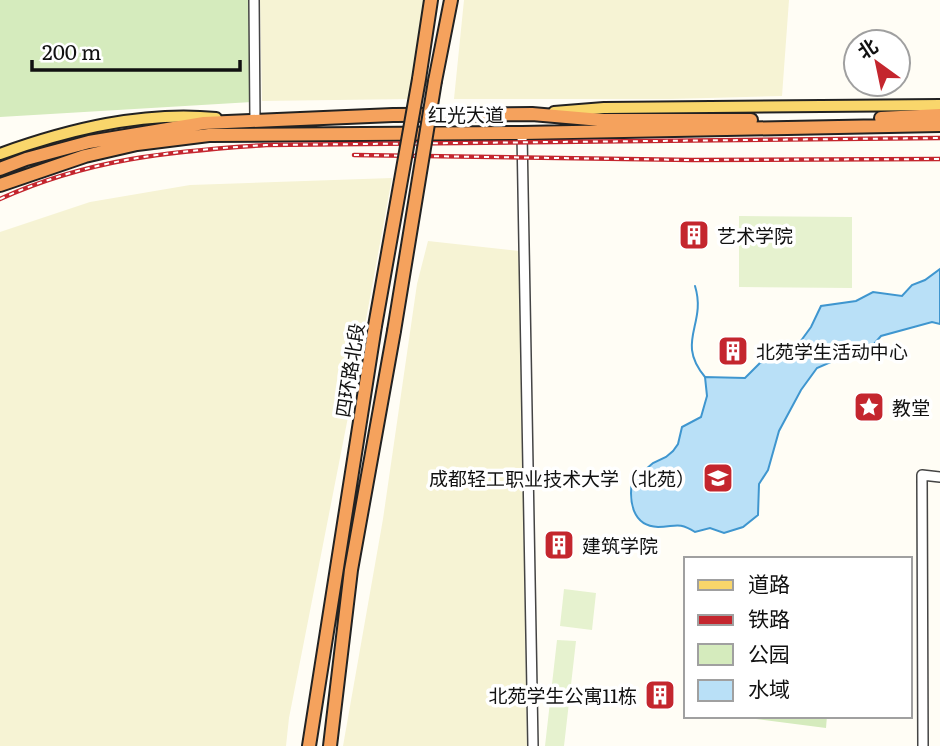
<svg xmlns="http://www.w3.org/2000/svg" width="940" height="746" font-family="Literata,'Noto Sans SC',serif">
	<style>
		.farmland { fill: #f6f3d4 }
		.green { fill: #d5ebbd }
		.pitch { fill: #e6f2cf }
		.water { fill: #b9e0f7; stroke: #3f96cf; stroke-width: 2 }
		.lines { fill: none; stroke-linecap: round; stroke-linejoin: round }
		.stream { stroke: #3f96cf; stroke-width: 2 }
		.minor-casing { stroke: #444; stroke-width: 12 }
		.major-casing { stroke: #222; stroke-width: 14 }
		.highway-casing { stroke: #222; stroke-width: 16 }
		.minor { stroke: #fff; stroke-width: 9 }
		.major { stroke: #f9d66b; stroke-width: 10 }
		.highway { stroke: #f5a25d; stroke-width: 12 }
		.rail-casing { stroke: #c4262e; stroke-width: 4.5 }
		.rail { stroke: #fff; stroke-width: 2; stroke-dasharray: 5; stroke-linecap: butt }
		.highway-bridge-casing { stroke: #222; stroke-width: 16; stroke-linecap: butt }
		.highway-bridge { stroke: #f5a25d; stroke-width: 12 }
		.labels { text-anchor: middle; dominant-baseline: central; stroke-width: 7; stroke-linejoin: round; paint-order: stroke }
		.street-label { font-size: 19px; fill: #111; stroke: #fff }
		.poi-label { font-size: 19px; fill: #111; stroke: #fff; text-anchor: start }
	</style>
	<rect width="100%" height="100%" fill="#fffdf5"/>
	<path class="farmland" d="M260 0H425L409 99 262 101Z
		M464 0H789L782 96 670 99H454Z
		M392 178 349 412 289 718 286 746H0V232L90 202 190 185Z
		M428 241 519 251 527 746H343L383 519 417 284Z"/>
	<path class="green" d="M0 0H251L252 102 0 117Z
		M732 716H827L826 728Z"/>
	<path class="pitch" d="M739 216 852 217V288L739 287Z
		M564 589 596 593 592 630 560 626Z
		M557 640 576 641 564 746H545Z"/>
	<path class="water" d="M940 269V324L932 322 881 336 867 352 840 358 817 368 801 390 779 431 768 470 759 484 758 515 743 527 724 533 710 528 695 532C678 521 675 527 658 527 632 526 629 501 632 481L653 463 666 457 673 451 678 444 682 427 701 417 707 396 705 377 745 378 760 363 792 353 811 327 821 306 856 301 873 292 902 296 912 285 925 280Z"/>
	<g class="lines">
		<path class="stream" d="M695 286C707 325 675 341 705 377"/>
		<g class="minor-casing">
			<path id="minor" d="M254 0 255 121
				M522 133 533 746
				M923 746 922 475 940 477"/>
		</g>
		<g class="major-casing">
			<path id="major" d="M554 112 604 108 940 105
				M0 154C69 129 143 111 216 118"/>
		</g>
		<g class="highway-casing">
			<path id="highway" d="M419 79 431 0
				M435 81 451 0
				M881 118 940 115
				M0 169 26 159 89 142 204 123 393 115 532 114 601 120H751
				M0 185 85 156 137 144 209 135 522 133 940 125
				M309 746 375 326
				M330 746 351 570 394 331"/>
		</g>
		<use href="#minor" class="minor"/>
		<use href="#major" class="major"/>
		<use href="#highway" class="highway"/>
		<g class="rail-casing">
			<path id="rail" d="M354 155 692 160 940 159
				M0 199C88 159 171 151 266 145L940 138"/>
		</g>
		<use href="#rail" class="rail"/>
		<g class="highway-bridge-casing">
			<path id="highway-bridge" d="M375 326 419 79
				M394 331 435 81"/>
		</g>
		<use href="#highway-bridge" class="highway-bridge"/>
	</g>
	<defs>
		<g id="building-square" transform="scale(1.575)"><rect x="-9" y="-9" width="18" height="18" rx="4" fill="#c4262e" stroke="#fff"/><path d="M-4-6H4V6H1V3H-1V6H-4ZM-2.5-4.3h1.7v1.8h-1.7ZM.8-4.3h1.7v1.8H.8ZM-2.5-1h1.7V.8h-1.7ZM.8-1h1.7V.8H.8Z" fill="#fff"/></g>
		<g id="sight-square" transform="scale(1.575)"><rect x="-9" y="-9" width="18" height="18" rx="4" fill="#c4262e" stroke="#fff"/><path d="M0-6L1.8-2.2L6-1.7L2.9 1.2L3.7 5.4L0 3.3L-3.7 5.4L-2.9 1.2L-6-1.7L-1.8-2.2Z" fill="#fff"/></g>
		<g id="university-square" transform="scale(1.575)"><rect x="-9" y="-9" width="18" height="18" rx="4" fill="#c4262e" stroke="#fff"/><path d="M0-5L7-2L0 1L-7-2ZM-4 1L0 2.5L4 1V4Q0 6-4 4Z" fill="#fff"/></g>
	</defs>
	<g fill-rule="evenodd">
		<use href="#building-square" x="694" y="235"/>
		<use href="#building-square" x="733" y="351"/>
		<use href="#sight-square" x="869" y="407"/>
		<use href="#university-square" x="718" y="478"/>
		<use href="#building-square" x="559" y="545"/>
		<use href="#building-square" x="660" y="695"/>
	</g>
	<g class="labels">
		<g class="street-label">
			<text x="466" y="114">红光大道</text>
			<text transform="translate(349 370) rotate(-81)">四环路北段</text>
		</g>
		<g class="poi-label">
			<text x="717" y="235">艺术学院</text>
			<text x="756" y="351">北苑学生活动中心</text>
			<text x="892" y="407">教堂</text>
			<text x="695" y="478" text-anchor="end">成都轻工职业技术大学（北苑）</text>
			<text x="582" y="545">建筑学院</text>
			<text x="637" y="695" text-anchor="end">北苑学生公寓11栋</text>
		</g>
	</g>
	<rect x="684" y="557" width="228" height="161" fill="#ffffff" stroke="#a0a0a0" stroke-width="2"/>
	<rect x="698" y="580" width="35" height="10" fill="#f9d66b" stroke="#a0a0a0" stroke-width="2"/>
	<text x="748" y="592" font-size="21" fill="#111111">道路</text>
	<rect x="698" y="615" width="35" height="10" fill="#c4262e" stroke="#a0a0a0" stroke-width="2"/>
	<text x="748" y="627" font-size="21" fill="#111111">铁路</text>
	<rect x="698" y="644" width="35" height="21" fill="#d5ebbd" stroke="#a0a0a0" stroke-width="2"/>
	<text x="748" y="662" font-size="21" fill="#111111">公园</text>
	<rect x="698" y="680" width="35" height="21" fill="#b9e0f7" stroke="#a0a0a0" stroke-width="2"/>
	<text x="748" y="697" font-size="21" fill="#111111">水域</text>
	<g transform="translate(877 63) rotate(327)"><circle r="33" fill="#ffffff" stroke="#a0a0a0" stroke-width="2"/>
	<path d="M0-5L12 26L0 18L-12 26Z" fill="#c4262e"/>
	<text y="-10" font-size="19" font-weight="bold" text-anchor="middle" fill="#111111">北</text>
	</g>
	<path d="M32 60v10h208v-10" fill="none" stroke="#111111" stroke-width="3.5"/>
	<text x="42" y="60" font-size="21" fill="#111111" stroke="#ffffff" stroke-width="5" paint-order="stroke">200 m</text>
</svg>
